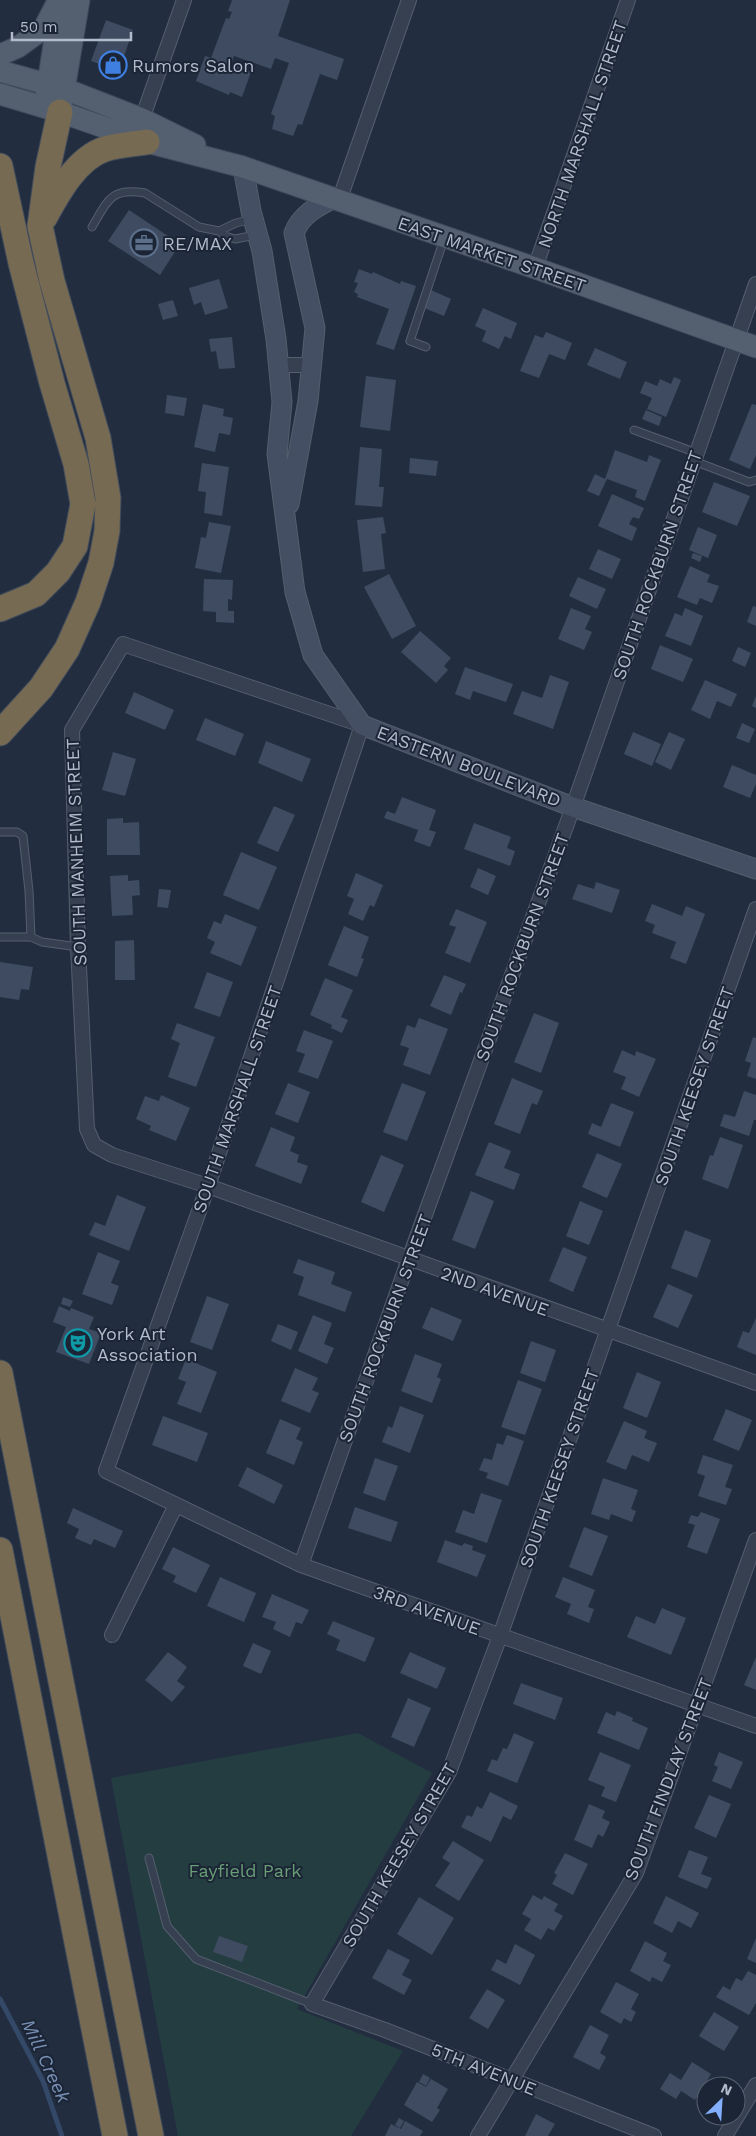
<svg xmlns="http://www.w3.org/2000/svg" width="756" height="2136" font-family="'Work Sans',sans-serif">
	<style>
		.green { fill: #243d41 }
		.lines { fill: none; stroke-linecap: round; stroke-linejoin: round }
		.stream { stroke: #344868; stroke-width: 5 }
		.building { fill: #3e4b60 }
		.lane-casing { stroke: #545e6e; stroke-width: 9 }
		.street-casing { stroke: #545e6e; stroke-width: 16 }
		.secondary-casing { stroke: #545e6e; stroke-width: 21 }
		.primary-casing { stroke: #3f4959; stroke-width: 23 }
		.highway-casing { stroke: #414b5b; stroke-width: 27 }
		.lane { stroke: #364050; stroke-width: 7 }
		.street { stroke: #364050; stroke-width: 14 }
		.secondary { stroke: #444f63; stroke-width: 19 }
		.primary { stroke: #545f70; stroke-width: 21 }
		.highway { stroke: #766a53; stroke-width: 25 }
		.labels { text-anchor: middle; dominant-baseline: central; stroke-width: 4; stroke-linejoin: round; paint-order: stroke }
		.poi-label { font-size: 18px; fill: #b2bbcb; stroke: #1b2535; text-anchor: start }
		.street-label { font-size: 18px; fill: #b2bbcb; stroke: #1b2535 }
		.park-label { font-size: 18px; fill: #689d76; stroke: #1b2535 }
		.water-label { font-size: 19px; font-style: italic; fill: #788fb4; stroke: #1b2535 }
	</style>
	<rect width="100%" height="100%" fill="#222e40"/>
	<path class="green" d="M358 1733 432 1773 297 2009 403 2051 351 2136H178L111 1778Z"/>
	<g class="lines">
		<path class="stream" d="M0 1999 43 2081 62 2136"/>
	</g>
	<path class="building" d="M232 0H290L278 36 344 59 337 80 320 74 302 125 298 124 293 136 272 129 275 116 271 114 289 63 275 58 271 69 234 56 231 64 251 72 242 97 230 92 229 95 196 81 205 56 211 58 226 18 229 19 232 12 228 11Z
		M106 20 133 30 119 71 91 61Z
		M129 210 180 244 160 275 108 241Z
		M359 269 372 274 373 272 400 284 401 281 416 286 394 350 376 344 389 309 357 297 358 294 354 292 358 283 354 282Z
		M219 279 228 308 205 315 201 302 194 305 189 288Z
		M431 290 451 299 444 316 424 308Z
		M173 300 178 316 163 320 158 304Z
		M483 308 517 323 511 339 505 336 499 349 482 341 486 331 475 326Z
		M546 332 572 343 565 360 549 354 539 378 520 371 535 335 543 338Z
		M232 337 235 368 219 369 216 351 211 352 209 339Z
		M595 348 627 362 620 379 587 365Z
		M366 376 396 380 390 431 360 427Z
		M674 377 681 380 666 417 647 409 652 398 640 393 645 381 657 386 660 379 671 384Z
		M167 395 187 398 184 416 165 413Z
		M203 404 224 409 223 416 233 418 230 435 219 433 215 452 194 447Z
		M752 404 756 405V455L750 469 729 460Z
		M646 410 662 417 659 426 642 419Z
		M360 447 382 449 379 487H384L382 507 355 505Z
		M615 450 647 462 649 455 661 460 645 501 635 497 637 490 607 479 599 496 587 491 595 474 605 479Z
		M410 458 438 461 436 476 409 473Z
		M202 463 229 467 222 516 204 513 206 492 198 491Z
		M714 482 750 496 737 526 702 512Z
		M612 494 644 508 639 519 633 517 629 524 637 528 632 541 598 526Z
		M383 517 386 533 381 534 385 569 363 572 357 520Z
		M209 522 231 526 221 573 195 568 201 537 206 538Z
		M698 527 717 535 708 558 689 550Z
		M598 549 621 559 612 579 589 569Z
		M693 553 702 556 700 562 691 558Z
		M690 566 710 575 707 582 719 586 712 603 700 598 697 605 677 597Z
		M389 574 416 626 392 639 364 587Z
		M578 577 606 589 597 609 569 596Z
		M204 579 233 580 232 600 228 599V611H234V623L216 622V612L203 611Z
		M753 606 756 607V626L747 622Z
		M571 608 591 616 585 629 592 632 584 650 558 639Z
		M685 608 703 616 691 646 665 636 675 613 682 616Z
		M420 631 451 658 444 666 448 670 436 683 401 652Z
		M660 645 693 659 683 682 651 669Z
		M738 647 751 653 745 667 732 661Z
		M465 667 513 684 506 702 473 691 470 700 455 694Z
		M550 675 569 682 553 729 513 714 522 691 542 698Z
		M705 680 737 694 731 707 717 701 710 719 691 710Z
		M134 692 174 710 165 730 125 713Z
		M756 696V708L752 706Z
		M205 718 244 734 235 756 196 740Z
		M742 723 755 729 749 743 736 738Z
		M633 732 661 744 652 766 624 754Z
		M669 732 685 739 671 770 655 762Z
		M266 741 311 759 302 782 258 763Z
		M113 752 136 759 125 796 102 790Z
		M732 765 756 775V784L750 798 723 787Z
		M402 797 436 810 429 830 436 832 430 847 414 841 418 830 384 818 387 811 395 814Z
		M274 806 295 815 278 852 257 843Z
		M123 818V823L139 822 140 855H107V819Z
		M474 823 511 837 507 848 515 851 510 866 464 849Z
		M241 852 277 867 259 910 223 895Z
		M478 868 496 876 488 895 470 887Z
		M356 873 383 885 374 907 370 905 363 921 348 914 354 899 347 896Z
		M128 875V881L139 880 140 895 132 896 133 915 112 916 110 876Z
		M596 882 620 890 612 913 572 899 578 884 594 889Z
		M159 889 171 890 168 908 157 907Z
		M652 904 682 916 686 906 705 914 686 964 670 958 676 942 652 933 655 925 645 921Z
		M456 909 487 922 470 963 445 953 456 927 449 925Z
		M225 914 257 927 241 966 210 953 215 942 207 938 214 921 221 924Z
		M344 926 369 937 361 958 364 959 357 977 328 965Z
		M134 940 135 980H115V941Z
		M0 962 33 967 29 990 21 989 19 1000 0 997Z
		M207 972 233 982 220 1017 194 1008Z
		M444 975 466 984 462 993 460 992 451 1015 430 1006Z
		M325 978 353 990 341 1017 348 1020 342 1033 331 1028 332 1025 310 1015Z
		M534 1013 559 1023 541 1073 514 1062Z
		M419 1018 448 1029 430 1075 403 1065 409 1048 400 1045 407 1025 415 1028Z
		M177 1023 215 1037 196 1087 168 1077 180 1043 171 1039Z
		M304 1030 333 1041 318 1079 298 1072 305 1054 296 1051Z
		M753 1037 756 1038V1079L747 1076 751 1063 745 1061Z
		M622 1050 635 1056 636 1051 656 1059 639 1097 621 1089 626 1077 613 1072Z
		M512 1078 543 1091 537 1105 532 1103 520 1134 494 1124Z
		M288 1083 310 1092 298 1123 275 1114Z
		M402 1083 426 1092 407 1141 383 1132Z
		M744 1091 756 1095V1120H754L749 1136 720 1126 724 1114 735 1117Z
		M161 1095 190 1108 176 1141 149 1130 151 1126 136 1119 145 1096 159 1101Z
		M611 1103 634 1112 620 1147 588 1134 592 1123 601 1127Z
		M271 1127 295 1137 290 1151 299 1155 297 1162 308 1166 301 1184 255 1166Z
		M720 1137 743 1145 728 1189 702 1179 710 1155 713 1156Z
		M489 1142 511 1151 504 1168 520 1174 514 1190 475 1175Z
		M597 1153 622 1164 607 1198 582 1187Z
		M381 1155 404 1165 384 1212 361 1202Z
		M471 1191 494 1201 475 1249 452 1240Z
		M117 1195 146 1207 129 1251 89 1235 95 1222 105 1226Z
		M580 1201 603 1211 589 1245 566 1236Z
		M685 1230 711 1240 697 1278 671 1268Z
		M563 1247 587 1257 573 1292 549 1281Z
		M98 1252 120 1261 111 1283 119 1286 112 1305 82 1294Z
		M298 1259 335 1272 331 1284 352 1292 345 1312 298 1295 304 1277 293 1273Z
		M668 1284 693 1295 678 1328 653 1317Z
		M207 1296 229 1304 212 1350 190 1342Z
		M63 1297 73 1301 70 1307 61 1304Z
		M59 1306 70 1311 71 1308 94 1317 89 1329 101 1333 89 1364 56 1352 66 1327 53 1322Z
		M431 1307 462 1320 453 1341 422 1328Z
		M313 1315 332 1323 324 1344 334 1348 327 1364 298 1351Z
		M756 1318V1355L737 1347 743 1331 749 1333Z
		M278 1324 298 1332 291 1350 271 1341Z
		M531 1341 556 1350 545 1382 520 1373Z
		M415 1354 442 1364 437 1377 441 1379 432 1403 401 1391Z
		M186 1359 217 1372 201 1413 177 1404 186 1382 178 1379Z
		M295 1368 318 1378 312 1390 319 1393 310 1413 281 1401Z
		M637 1372 661 1382 647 1418 623 1408Z
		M518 1380 542 1389 525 1435 501 1427Z
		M400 1406 424 1415 410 1453 382 1442 388 1426 392 1428Z
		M726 1409 752 1420 739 1451 713 1440Z
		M163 1416 208 1433 197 1462 152 1445Z
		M280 1419 301 1428 296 1439 303 1442 294 1465 266 1453Z
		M624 1421 647 1431 644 1438 657 1443 649 1462 632 1455 626 1470 606 1462Z
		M507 1435 524 1441 508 1486 486 1478 488 1473 479 1470 484 1458 492 1460 497 1443 503 1445Z
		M703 1455 733 1465 725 1487 732 1489 726 1505 698 1496 705 1476 697 1473Z
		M375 1458 398 1466 385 1501 363 1493Z
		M247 1467 283 1485 274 1504 238 1486Z
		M603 1478 638 1490 631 1509 636 1511 632 1522 611 1514 609 1520 591 1514Z
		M481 1493 502 1500 487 1543 455 1532 463 1510 474 1514Z
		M355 1507 398 1522 391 1542 348 1528Z
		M73 1508 123 1531 115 1548 94 1539 91 1545 75 1538 79 1529 67 1523Z
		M701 1512 720 1519 707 1554 687 1547 695 1525 688 1523 691 1515 698 1517Z
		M584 1527 608 1536 592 1576 569 1567Z
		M445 1540 462 1546 464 1543 473 1546 472 1550 486 1555 477 1577 437 1562Z
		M173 1547 210 1565 196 1593 173 1582 176 1576 162 1569Z
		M220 1577 256 1593 244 1622 207 1606Z
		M563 1577 595 1590 588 1607 594 1609 589 1623 567 1614 571 1604 555 1597Z
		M272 1594 309 1610 302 1624 296 1622 290 1637 273 1629 276 1622 262 1617Z
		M662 1608 686 1618 671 1655 627 1637 636 1616 655 1624Z
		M333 1621 375 1638 365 1662 336 1650 340 1640 327 1634Z
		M253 1643 271 1651 261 1674 243 1666Z
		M168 1652 187 1667 177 1681 185 1687 172 1702 145 1680Z
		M410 1652 446 1668 437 1689 400 1673Z
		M756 1657V1690L744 1685Z
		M521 1683 563 1698 555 1720 513 1704Z
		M408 1698 431 1708 414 1747 391 1737Z
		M617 1711 633 1718 632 1721 648 1728 639 1750 597 1733 606 1712 615 1716Z
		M514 1733 534 1742 517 1783 487 1771 492 1759 497 1761 503 1748 507 1749Z
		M600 1752 631 1765 616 1802 601 1796 605 1787 588 1780Z
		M719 1752 743 1762 731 1789 712 1781 718 1767 714 1765Z
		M490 1792 518 1806 511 1820 503 1816 491 1842 461 1827 467 1815 472 1817 477 1806 482 1809Z
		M709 1795 731 1804 716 1838 694 1828Z
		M589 1804 605 1811 602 1818 610 1822 603 1837 598 1834 592 1848 574 1840Z
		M453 1841 484 1860 459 1901 435 1886 450 1863 442 1858Z
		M689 1850 708 1857 701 1874 712 1878 707 1889 678 1877Z
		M565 1853 588 1864 573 1895 552 1884 557 1875 554 1873Z
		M533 1895 542 1900 544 1896 558 1904 554 1911 563 1916 554 1931 548 1928 541 1940 524 1930 531 1919 522 1914Z
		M666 1896 699 1913 691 1928 678 1921 672 1933 653 1923Z
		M419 1897 454 1918 432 1955 397 1934Z
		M219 1936 248 1946 242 1962 213 1952Z
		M756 1938V1963L747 1959Z
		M645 1941 667 1953 663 1961 671 1965 662 1982 652 1977 650 1982 630 1971Z
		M515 1944 535 1955 520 1985 491 1970 497 1959 506 1964Z
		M388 1949 410 1960 402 1975 412 1980 404 1995 372 1978Z
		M748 1971 756 1975V2003L749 2015 716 1997 723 1986 730 1990 736 1978 742 1981Z
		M616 1982 639 1994 631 2009 636 2012 631 2022 624 2018 621 2024 600 2012Z
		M487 1989 505 2000 488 2029 469 2018Z
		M714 2012 739 2027 724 2051 699 2036Z
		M590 2025 609 2035 600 2053 606 2057 599 2070 573 2057Z
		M692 2062 711 2074 695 2100 681 2091 676 2099 660 2089 670 2073 681 2080Z
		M423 2074 430 2078 426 2086 419 2082Z
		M431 2079 448 2089 437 2108 440 2110 432 2122 404 2105 417 2082 426 2087Z
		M536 2114 555 2124 548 2136H525Z
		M399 2118 404 2121 400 2128 395 2125Z
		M405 2121 423 2131 420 2136H385L391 2124 401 2129Z"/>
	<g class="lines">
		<g class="lane-casing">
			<path id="lane" d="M92 227C108 200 111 187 145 193L199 227 219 231 225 236 235 239 256 235
				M219 231 236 223 252 219
				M426 347 410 341 444 239
				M634 430 697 453
				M694 461 749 482 756 480
				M0 832H17L23 836 29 891 31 937
				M0 937H31L42 942 78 947
				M149 1858 167 1926 196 1959 312 2004"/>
		</g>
		<g class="street-casing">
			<path id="street" d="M142 119 184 0
				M339 201 409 0
				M535 268 628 0
				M279 365H311
				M756 1383 208 1186 112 1155 94 1145 87 1129 78 947 72 730 123 644 362 725 208 1186 106 1471 301 1565 756 1726
				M301 1565 409 1259 573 807 756 284
				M112 1635 176 1505
				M478 2136 636 1873 756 1540
				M654 2136 385 2030 312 2004 449 1772 500 1636 756 909
				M725 2136 756 2085"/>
		</g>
		<g class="secondary-casing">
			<path id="secondary" d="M243 167 251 211 262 251 276 339 282 402 277 454 295 592 313 655 362 725 573 807 756 869
				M289 504 308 401 315 328 294 233C301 215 316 207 332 199"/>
		</g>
		<g class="primary-casing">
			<path id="primary" d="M0 55 18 47 44 28 56 5
				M0 71 65 89 142 119 195 145
				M0 94 60 112 147 142 243 167 535 268 756 347
				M46 96 61 0
				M62 102 79 0"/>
		</g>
		<g class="highway-casing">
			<path id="highway" d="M0 166 21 263 52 383 76 464 83 504 75 546 58 572 36 594 0 609
				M45 217C58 193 77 158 105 149 118 145 133 144 147 142
				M0 733 41 688 67 649 88 602 101 563 107 531 108 498 98 438 52 281 40 226 48 167 60 112
				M0 1373 151 2136
				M0 1550 115 2136"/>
		</g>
		<use href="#lane" class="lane"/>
		<use href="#street" class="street"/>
		<use href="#secondary" class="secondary"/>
		<use href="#primary" class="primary"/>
		<use href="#highway" class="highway"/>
	</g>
	<defs>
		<g id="shop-ring" transform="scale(1.4375)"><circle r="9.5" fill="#1b2535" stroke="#3f7fe0" stroke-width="1.5"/><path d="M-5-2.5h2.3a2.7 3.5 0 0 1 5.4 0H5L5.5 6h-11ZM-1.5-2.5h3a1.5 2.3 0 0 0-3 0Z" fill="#3f7fe0"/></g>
		<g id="office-ring" transform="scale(1.4375)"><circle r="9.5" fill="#1b2535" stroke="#5c6f8a" stroke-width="1.5"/><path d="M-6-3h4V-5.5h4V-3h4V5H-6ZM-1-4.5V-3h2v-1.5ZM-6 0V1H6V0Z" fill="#5c6f8a"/></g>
		<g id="theatre-ring" transform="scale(1.4375)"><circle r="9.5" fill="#1b2535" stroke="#0f9aa8" stroke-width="1.5"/><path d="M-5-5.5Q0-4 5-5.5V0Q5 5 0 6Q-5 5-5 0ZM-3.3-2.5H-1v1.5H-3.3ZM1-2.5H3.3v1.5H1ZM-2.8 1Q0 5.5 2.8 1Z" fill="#0f9aa8"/></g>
	</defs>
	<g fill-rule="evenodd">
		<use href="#shop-ring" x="113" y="65"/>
		<use href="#office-ring" x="144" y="243"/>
		<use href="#theatre-ring" x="78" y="1343"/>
	</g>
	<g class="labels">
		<g class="poi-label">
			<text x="132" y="65">Rumors Salon</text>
			<text x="163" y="243">RE/MAX</text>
			<text x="97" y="1333">York Art<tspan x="97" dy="21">Association</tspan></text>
		</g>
		<g class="street-label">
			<text transform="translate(582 134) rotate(-71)">NORTH MARSHALL STREET</text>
			<text transform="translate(492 254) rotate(19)">EAST MARKET STREET</text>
			<text transform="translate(657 565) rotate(-71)">SOUTH ROCKBURN STREET</text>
			<text transform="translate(469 766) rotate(21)">EASTERN BOULEVARD</text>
			<text transform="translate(76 852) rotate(-92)">SOUTH MANHEIM STREET</text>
			<text transform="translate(522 947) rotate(-70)">SOUTH ROCKBURN STREET</text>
			<text transform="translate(694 1086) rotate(-71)">SOUTH KEESEY STREET</text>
			<text transform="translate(237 1099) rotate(-71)">SOUTH MARSHALL STREET</text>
			<text transform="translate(495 1291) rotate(20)">2ND AVENUE</text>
			<text transform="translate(385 1328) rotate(-70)">SOUTH ROCKBURN STREET</text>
			<text transform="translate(559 1468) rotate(-71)">SOUTH KEESEY STREET</text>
			<text transform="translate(427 1610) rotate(20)">3RD AVENUE</text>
			<text transform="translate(668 1779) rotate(-69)">SOUTH FINDLAY STREET</text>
			<text transform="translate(399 1855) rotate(-60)">SOUTH KEESEY STREET</text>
			<text transform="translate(484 2069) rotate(22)">5TH AVENUE</text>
		</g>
		<g class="park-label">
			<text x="245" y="1870">Fayfield Park</text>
		</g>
		<g class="water-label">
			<text transform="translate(46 2061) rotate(65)">Mill Creek</text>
		</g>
	</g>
	<g transform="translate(721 2101) rotate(25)"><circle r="24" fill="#1b2535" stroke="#576171"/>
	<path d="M0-4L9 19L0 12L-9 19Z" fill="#83afff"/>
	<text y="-8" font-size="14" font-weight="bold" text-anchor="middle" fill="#b2bbcb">N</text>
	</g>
	<path d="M12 32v8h119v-8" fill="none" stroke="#b2bbcb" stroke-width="2.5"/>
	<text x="20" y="32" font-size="15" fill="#b2bbcb" stroke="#1b2535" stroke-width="4" paint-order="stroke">50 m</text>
</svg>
